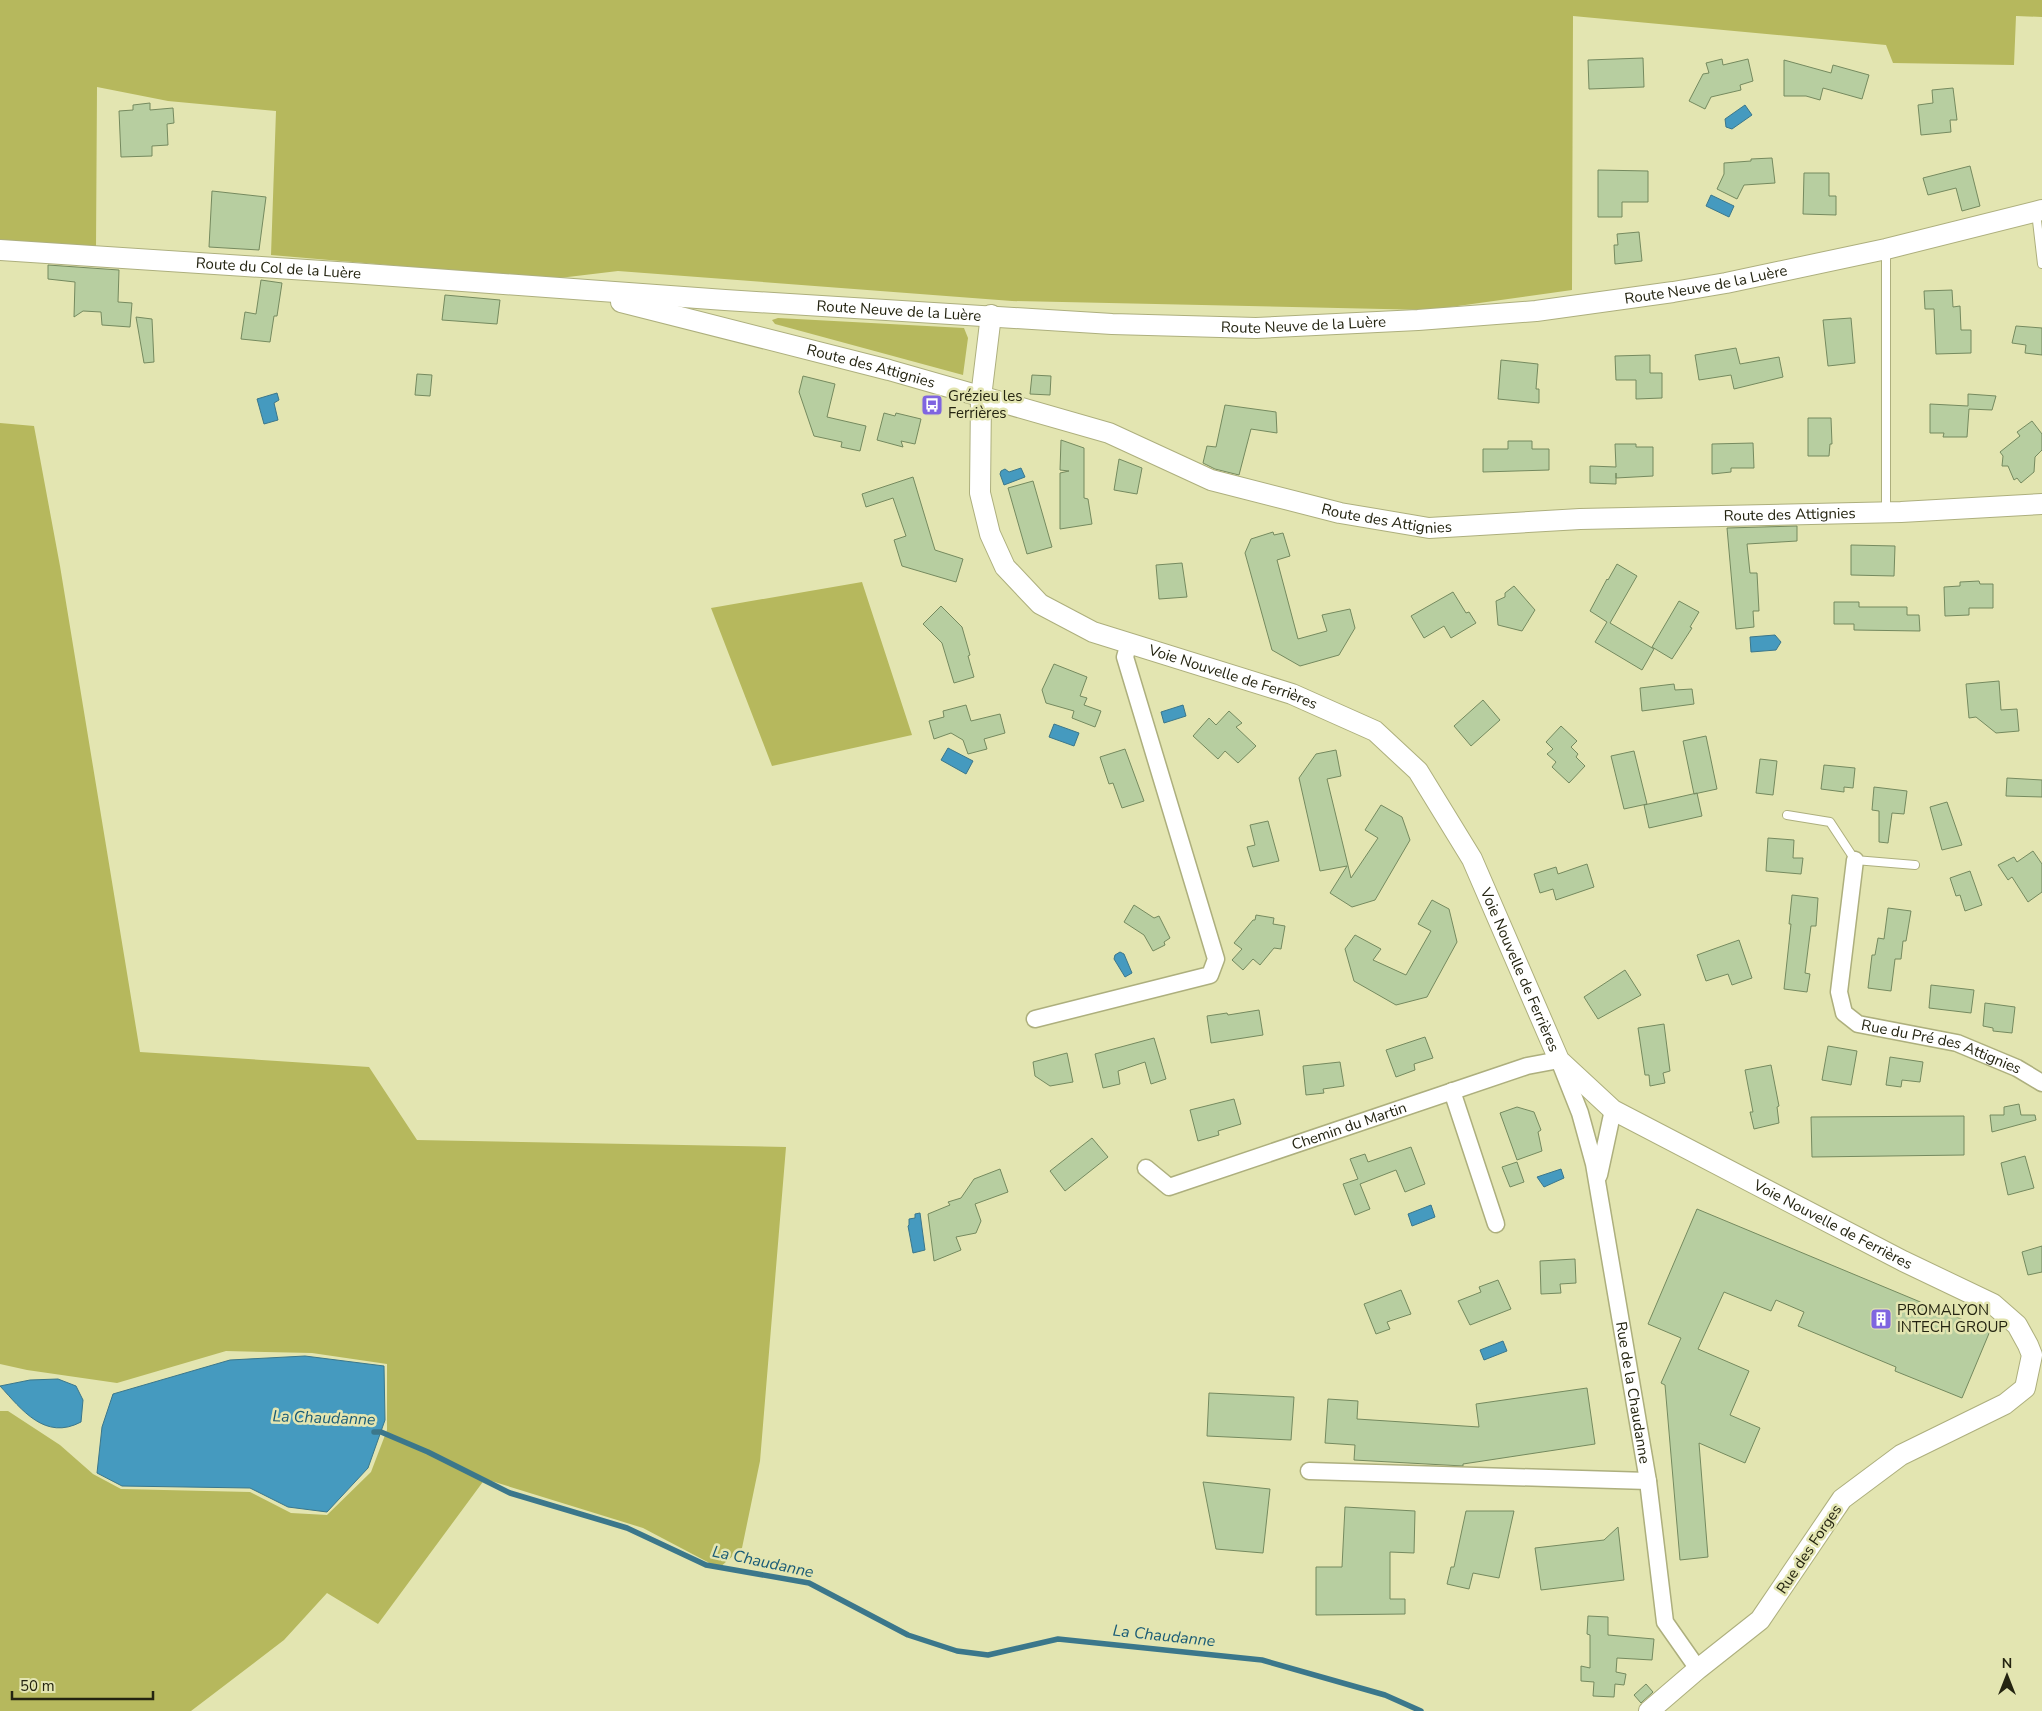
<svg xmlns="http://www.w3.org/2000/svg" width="2042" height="1711" font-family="'Nunito Sans',sans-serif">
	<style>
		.green { fill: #b6b85d }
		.water { fill: #459abf; stroke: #3b778b }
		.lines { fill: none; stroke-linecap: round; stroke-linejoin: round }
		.stream { stroke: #3b778b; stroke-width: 5.5 }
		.building { fill: #b7cea0; stroke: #758a5f }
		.service-casing { stroke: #adaf7d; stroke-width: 10 }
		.minor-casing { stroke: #adaf7d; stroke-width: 19 }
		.tertiary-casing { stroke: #adaf7d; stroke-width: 22 }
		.service { stroke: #fff; stroke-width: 8 }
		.minor { stroke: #fff; stroke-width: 16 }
		.tertiary { stroke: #fff; stroke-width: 20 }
		.labels { text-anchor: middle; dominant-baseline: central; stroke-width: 5; stroke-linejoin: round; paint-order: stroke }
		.street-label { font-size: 15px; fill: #242411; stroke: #e3e5b1 }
		.poi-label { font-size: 15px; fill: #242411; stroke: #e3e5b1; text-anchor: start }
		.water-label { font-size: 16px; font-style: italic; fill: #195b76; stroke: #e3e5b1 }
	</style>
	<rect width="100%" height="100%" fill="#e3e5b1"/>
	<path class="green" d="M0 0H2042V17L2016 16 2014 65 1893 63 1886 45 1573 16 1572 290 1429 310 1012 301 618 271 551 279 271 255 276 111 168 101 97 87 96 247 0 241Z
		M778 318 964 328 968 338 963 375 775 324 772 320Z
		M0 423 34 426 60 566 140 1052 369 1067 417 1140 786 1147 760 1461 742 1548 719 1568 643 1528 485 1479 378 1624 327 1593 284 1640 191 1711H0V1411H8L60 1445 93 1474 121 1489 250 1492 291 1513 327 1515 371 1472 387 1430V1364L312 1353 226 1351 117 1383 27 1370 0 1364Z
		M862 582 912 735 772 766 711 608Z"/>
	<path class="water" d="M1745 105 1752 115 1732 129 1726 127 1725 119Z
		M1711 195 1734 206 1729 217 1706 206Z
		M277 393 279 400 274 403 278 420 264 424 257 399Z
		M1021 468 1025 477 1004 485 1000 474 1001 471 1005 469 1009 472Z
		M1775 635 1781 642 1776 650 1751 652 1750 637Z
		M1183 705 1186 716 1164 723 1161 712Z
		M1054 724 1079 733 1074 746 1049 737Z
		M948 748 973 761 966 774 941 760Z
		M1120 952 1124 954 1132 973 1125 977 1114 959 1115 955Z
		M1561 1169 1564 1178 1544 1187 1537 1177Z
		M1431 1205 1435 1217 1412 1226 1408 1214Z
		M920 1213 925 1250 913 1253 908 1226 909 1225V1219L915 1218V1214Z
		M1503 1341 1507 1351 1484 1360 1480 1350Z
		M305 1356 384 1366 385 1420 368 1468 327 1512 288 1507 250 1488 122 1486 97 1473 102 1427 113 1394 230 1360Z
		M58 1379 76 1386 83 1400 81 1422C45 1441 22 1410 0 1386L30 1380Z"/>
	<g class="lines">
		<path class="stream" d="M374 1432H381L428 1452 510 1493 627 1528 706 1565 809 1583 908 1635 957 1651 988 1655 1058 1639 1262 1660 1385 1695 1421 1711"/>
	</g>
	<path class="building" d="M1643 58 1644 87 1589 89 1588 60Z
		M1722 59 1723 65 1748 59 1753 81 1740 85 1741 90 1711 97 1705 109 1689 101 1703 74 1709 73 1706 63Z
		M1784 60 1831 73 1833 65 1869 75 1862 99 1823 88 1820 100 1806 96H1784Z
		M1953 88 1957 120H1950L1951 132 1921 135 1918 105 1933 103 1932 90Z
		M150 103V110L173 108 174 123 167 124 168 145 152 146V156L121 157 119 111 133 110V105Z
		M1772 158 1775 183 1744 185 1737 199 1717 189 1724 174V163L1751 161V159Z
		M1970 166 1980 206 1962 211 1956 188 1928 195 1923 178Z
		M1598 170 1648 171V202H1622V217H1598Z
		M1804 173H1829V196H1836V215L1803 214Z
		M212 191 266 197 259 250 209 247Z
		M1639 232 1642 261 1615 264 1614 245H1618L1617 234Z
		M48 265 119 270 118 302 132 303 130 327 102 325 101 312 83 311 74 317 75 282 48 279Z
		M261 280 282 283 277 316H274L270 342 241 339 245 312 256 314Z
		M1952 290 1953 307 1960 306 1961 330H1971V353L1936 354 1934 309H1925L1924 291Z
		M445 295 500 300 497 324 442 320Z
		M136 317 152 319 154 362 144 363Z
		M1851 318 1855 363 1828 366 1823 320Z
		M2016 326 2042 328V355L2025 353 2026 345 2012 343Z
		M1736 348 1740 364 1779 357 1783 377 1734 389 1731 375 1699 380 1695 355Z
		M1650 355V373H1662V398L1636 399V380H1616L1615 356Z
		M1501 360 1538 364 1536 389H1539V403L1498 399Z
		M417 374 432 375 430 396 415 395Z
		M1032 375 1051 376 1050 395 1030 394Z
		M803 376 835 384 827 417 866 426 860 451 841 447 842 442 814 436 799 392Z
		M1968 394 1996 396 1992 410 1969 409 1967 437H1943L1944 433H1930V404L1968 406Z
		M1225 405 1276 412 1277 433 1251 429 1239 475 1215 469 1203 463 1207 446 1216 447Z
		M884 413 895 416 896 413 921 419 915 444 901 441 903 447 877 440Z
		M1808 418H1831L1832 444H1830L1829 456H1808Z
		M2032 421 2042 434V450L2035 457 2034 472 2021 483 2017 478 2014 480 2008 466H2002L2003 456 2000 452 2020 436 2017 432Z
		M1061 440 1084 448V498L1088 499 1092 524 1060 529V473L1069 471 1060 470Z
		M1508 441H1532V449H1549V470L1483 472V449H1508Z
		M1753 443 1754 468H1731V472L1712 474V444Z
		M1615 444H1636V447H1653V476L1616 478V473V484L1590 483V466L1616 467Z
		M1119 459 1142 468 1137 494 1114 490Z
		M913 477 935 550 963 559 956 582 902 566 894 540 906 536 893 498 866 507 862 494Z
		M1033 481 1052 547 1027 554 1008 488Z
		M1797 526V541L1747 544 1750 573H1757L1759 611H1753L1754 627 1736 629 1727 528Z
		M1273 532 1274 535 1283 533 1290 556 1277 560 1298 639 1327 631 1322 615 1350 609 1355 628 1339 655 1300 666 1272 650 1245 553 1251 539Z
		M1851 545 1895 546 1894 576 1851 575Z
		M1182 563 1187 597 1159 599 1156 565Z
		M1617 564 1637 576 1610 623 1654 649 1642 670 1595 642 1607 622 1590 611 1607 579 1608 580Z
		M1979 581 1980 584H1993V608H1969V615L1945 616 1944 587 1960 586V582Z
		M1514 586 1535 610 1522 631 1498 625 1496 601 1505 597V593Z
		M1453 592 1466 613 1469 612 1476 623 1451 638 1444 626 1424 638 1411 616Z
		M1679 601 1699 612 1690 627 1692 628 1672 659 1652 647Z
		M1834 602H1859V607H1907V615H1919L1920 631 1854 630V624H1834Z
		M941 606 962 627 970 655 968 656 974 677 954 683 942 643 923 624Z
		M1054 664 1087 677 1080 696 1087 698 1084 705 1101 711 1095 727 1072 718 1074 711 1046 703 1042 690Z
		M1999 681 2001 710 2017 709 2019 731 1996 733 1976 717 1969 718 1966 684Z
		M1674 684 1675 690 1692 689 1694 704 1642 711 1640 688Z
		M1483 700 1500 720 1471 746 1454 726Z
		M966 705 971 721 1000 714 1005 733 984 739 987 749 968 754 963 740 951 733 934 739 929 721 944 717 943 711Z
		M1229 711 1242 723 1236 727 1256 746 1238 763 1225 751 1218 759 1193 736 1209 718 1216 725Z
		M1561 726 1577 741 1571 747 1578 754 1576 757 1585 766 1569 783 1552 767 1556 762 1547 754 1553 749 1546 742Z
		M1706 736 1717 789 1694 794 1683 741Z
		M1125 749 1144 801 1122 808 1113 783 1109 784 1100 757Z
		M1336 750 1341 776 1327 779 1351 878 1378 838 1365 830 1381 805 1402 817 1410 840 1375 900 1352 907 1330 893 1347 866 1320 871 1299 778 1316 754Z
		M1634 751 1647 804 1624 809 1611 756Z
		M1760 759 1777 761 1773 795 1756 793Z
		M1824 765 1855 768 1853 788 1844 787V792L1821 789Z
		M2007 778 2042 780V797L2006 796Z
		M1874 787 1907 791 1904 814 1892 813 1888 843 1879 842V811L1872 810Z
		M1697 793 1702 816 1649 828 1644 805Z
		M1947 802 1962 845 1942 850 1930 807Z
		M1268 821 1279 861 1253 867 1247 847 1255 845 1250 825Z
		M1768 838 1794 840 1793 858H1803L1801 874 1766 871Z
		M2033 851 2042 864V892L2028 902 2012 877 2008 880 1998 865 2014 857 2017 862Z
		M1587 864 1594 887 1556 900 1553 889 1540 893 1534 874 1556 867 1558 874Z
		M1970 871 1982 905 1965 911 1960 895 1956 896 1950 878Z
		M1792 895 1818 898 1816 926H1811L1805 973 1810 974 1807 992 1784 989 1791 924H1789Z
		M1432 900 1449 909 1457 942 1427 997 1396 1005 1354 981 1345 949 1355 935 1381 949 1373 960 1406 975 1431 931 1418 924Z
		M1134 905 1154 918 1159 916 1170 938 1164 942 1165 945 1153 951 1144 935 1124 922Z
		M1888 908 1911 911 1906 941H1903L1901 959H1895L1891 991 1868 988 1872 955H1875L1878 938 1884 939Z
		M1256 915 1274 918 1273 924 1285 926 1281 949 1274 948 1260 965 1253 959 1243 970 1232 960 1242 949 1234 943 1253 920H1255Z
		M1739 940 1752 978 1732 985 1728 974 1706 981 1697 955Z
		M1625 970 1641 995 1598 1019 1584 997Z
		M1931 985 1974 990 1971 1013 1929 1008Z
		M1985 1003 2015 1007 2012 1033 1993 1031V1028L1983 1026Z
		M1259 1010 1263 1035 1211 1043 1207 1016 1227 1013 1228 1015Z
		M1664 1024 1670 1071 1663 1073 1665 1083 1650 1086 1649 1075H1645L1638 1028Z
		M1425 1037 1433 1058 1414 1064 1415 1070 1396 1077 1386 1050Z
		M1154 1038 1166 1079 1151 1084 1145 1062 1118 1071 1120 1084 1103 1088 1095 1054Z
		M1828 1046 1857 1051 1851 1085 1822 1080Z
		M1067 1053 1073 1082 1050 1086 1035 1076 1033 1062Z
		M1890 1057 1923 1062 1920 1082 1902 1080 1901 1087 1886 1085Z
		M1340 1062 1344 1086 1323 1089 1324 1093 1306 1095 1303 1066Z
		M1771 1065 1779 1106 1777 1107 1779 1123 1754 1129 1750 1112H1753L1745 1070Z
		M1234 1099 1241 1124 1218 1131 1219 1135 1198 1141 1190 1110Z
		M2019 1104 2021 1115H2035L2036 1120 1992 1132 1990 1115H2004V1107Z
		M1517 1107 1534 1112 1541 1130 1538 1132 1542 1151 1517 1160 1500 1113Z
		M1964 1116V1155L1812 1157 1811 1117Z
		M1092 1138 1108 1157 1065 1191 1050 1171Z
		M1411 1147 1425 1184 1405 1192 1396 1170 1360 1184 1370 1209 1355 1215 1343 1184 1358 1179 1350 1159 1365 1154 1368 1162Z
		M2025 1156 2034 1188 2008 1195 2001 1163Z
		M1517 1162 1524 1182 1510 1187 1502 1167Z
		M1000 1169 1008 1192 975 1204 981 1221 976 1233 956 1237 961 1250 934 1261 928 1214 950 1205 948 1202 961 1198 974 1179Z
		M1697 1209 1990 1331 1962 1398 1895 1371 1896 1367 1798 1326 1804 1312 1776 1300 1771 1311 1724 1292 1698 1349 1749 1371 1730 1415 1760 1428 1745 1463 1699 1443 1708 1557 1680 1560 1665 1385 1661 1383 1681 1338 1648 1324Z
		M2042 1246V1272L2028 1275 2022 1252Z
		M1575 1259 1576 1283 1560 1284 1561 1293 1541 1294 1540 1261Z
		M1498 1280 1511 1309 1470 1325 1458 1301 1481 1292 1479 1287Z
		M1401 1290 1411 1314 1387 1322 1390 1329 1376 1334 1364 1304Z
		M1587 1388 1595 1444 1463 1464V1466L1354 1460 1355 1445 1325 1443 1328 1399 1358 1401 1357 1419 1479 1427 1476 1404Z
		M1209 1393 1294 1397 1291 1440 1207 1436Z
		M1203 1482 1270 1489 1263 1553 1216 1549Z
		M1345 1507 1415 1511 1414 1553 1390 1552V1599H1405V1614L1316 1615V1567H1342Z
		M1466 1511H1514L1499 1578 1473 1573 1469 1589 1447 1584 1451 1567H1454Z
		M1618 1527 1624 1580 1541 1590 1535 1548 1604 1540Z
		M1588 1616 1608 1617V1635L1654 1639 1652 1660 1617 1658 1616 1672 1626 1674 1624 1685 1615 1684 1614 1697 1593 1696 1594 1682 1581 1681V1666L1590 1668V1635L1587 1634Z
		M1646 1684 1653 1692 1641 1703 1634 1695Z"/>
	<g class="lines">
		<g class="service-casing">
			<path id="service" d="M2036 212 2042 264
				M1886 251V512
				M1787 815 1830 822 1855 860 1915 865"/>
		</g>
		<g class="minor-casing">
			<g id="minor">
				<path id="s1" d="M1855 860 1839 992 1844 1013 1858 1024 1957 1043 2017 1068 2042 1083"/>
				<path d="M1035 1019 1210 975 1216 959 1125 657 1129 643"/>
				<path d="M1452 1091 1496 1224"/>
				<path id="s2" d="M1146 1168 1169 1187 1527 1066 1559 1060 1580 1113 1594 1164 1648 1481 1665 1622 1698 1669"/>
				<path d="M1599 1175 1613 1110"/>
				<path d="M1309 1471 1648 1481"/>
			</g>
		</g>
		<g class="tertiary-casing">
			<g id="tertiary">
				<path id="s3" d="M0 250 352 273 725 300 1112 324 1256 328 1418 320 1536 311 1673 292 1726 283 1886 249 2042 210"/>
				<path id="s4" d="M621 302 889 370 1109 433 1211 480 1340 513 1429 528 1580 519 1901 512 2042 504"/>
				<path id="s5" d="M991 315 981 397 980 493 990 534 1005 567 1040 604 1093 632 1292 694 1375 731 1418 771 1472 859 1559 1060 1613 1110 1903 1261 1993 1304 2017 1325 2028 1345 2032 1355 2025 1388 2005 1404 1901 1455 1842 1499 1760 1620 1698 1669 1649 1711"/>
			</g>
		</g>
		<use href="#service" class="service"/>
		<use href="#minor" class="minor"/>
		<use href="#tertiary" class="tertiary"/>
	</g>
	<defs>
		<g id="bus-square" transform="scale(1.125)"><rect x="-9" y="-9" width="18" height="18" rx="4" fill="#7f65e0" stroke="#e3e5b1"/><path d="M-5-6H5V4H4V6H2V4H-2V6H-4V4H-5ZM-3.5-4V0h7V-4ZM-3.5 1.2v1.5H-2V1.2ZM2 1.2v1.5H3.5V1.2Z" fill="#fff"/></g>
		<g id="building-square" transform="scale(1.125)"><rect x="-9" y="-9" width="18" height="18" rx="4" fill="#7f65e0" stroke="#e3e5b1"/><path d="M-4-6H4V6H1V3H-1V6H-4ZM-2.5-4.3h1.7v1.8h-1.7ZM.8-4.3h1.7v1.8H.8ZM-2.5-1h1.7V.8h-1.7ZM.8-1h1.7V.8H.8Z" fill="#fff"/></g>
	</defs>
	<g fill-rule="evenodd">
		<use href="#bus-square" x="932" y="405"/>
		<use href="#building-square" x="1881" y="1319"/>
	</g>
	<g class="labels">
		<g class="street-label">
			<text stroke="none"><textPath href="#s3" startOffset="279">Route du Col de la Luère</textPath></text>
			<text stroke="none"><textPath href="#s3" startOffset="1711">Route Neuve de la Luère</textPath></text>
			<text stroke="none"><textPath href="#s3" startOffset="901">Route Neuve de la Luère</textPath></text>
			<text stroke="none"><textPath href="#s3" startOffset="1306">Route Neuve de la Luère</textPath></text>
			<text stroke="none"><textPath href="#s4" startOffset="258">Route des Attignies</textPath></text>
			<text stroke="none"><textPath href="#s4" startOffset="1202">Route des Attignies</textPath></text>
			<text stroke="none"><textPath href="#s4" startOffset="798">Route des Attignies</textPath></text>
			<text stroke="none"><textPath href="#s5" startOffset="515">Voie Nouvelle de Ferrières</textPath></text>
			<text stroke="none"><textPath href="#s5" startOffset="950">Voie Nouvelle de Ferrières</textPath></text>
			<text stroke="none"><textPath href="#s1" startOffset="259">Rue du Pré des Attignies</textPath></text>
			<text stroke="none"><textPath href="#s2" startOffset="220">Chemin du Martin</textPath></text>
			<text stroke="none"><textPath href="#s5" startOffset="1370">Voie Nouvelle de Ferrières</textPath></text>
			<text stroke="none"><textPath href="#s2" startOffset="782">Rue de la Chaudanne</textPath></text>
			<text transform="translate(1809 1549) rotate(-56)">Rue des Forges</text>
		</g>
		<g class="poi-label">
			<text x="948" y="396">Grézieu les<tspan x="948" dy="17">Ferrières</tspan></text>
			<text x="1897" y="1310">PROMALYON<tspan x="1897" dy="17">INTECH GROUP</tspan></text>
		</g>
		<g class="water-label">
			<text transform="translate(324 1418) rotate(2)">La Chaudanne</text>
			<text transform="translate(763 1562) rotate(12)">La Chaudanne</text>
			<text transform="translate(1164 1636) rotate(6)">La Chaudanne</text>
		</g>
	</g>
	<g transform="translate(2007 1676)" stroke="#e3e5b1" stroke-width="4" paint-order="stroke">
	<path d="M0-4L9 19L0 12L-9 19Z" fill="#242411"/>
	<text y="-8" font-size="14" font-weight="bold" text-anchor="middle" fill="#242411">N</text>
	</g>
	<path d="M12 1691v8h141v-8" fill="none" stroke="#242411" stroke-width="2.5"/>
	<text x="20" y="1691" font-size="15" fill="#242411" stroke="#e3e5b1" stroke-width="4" paint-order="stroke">50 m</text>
</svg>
